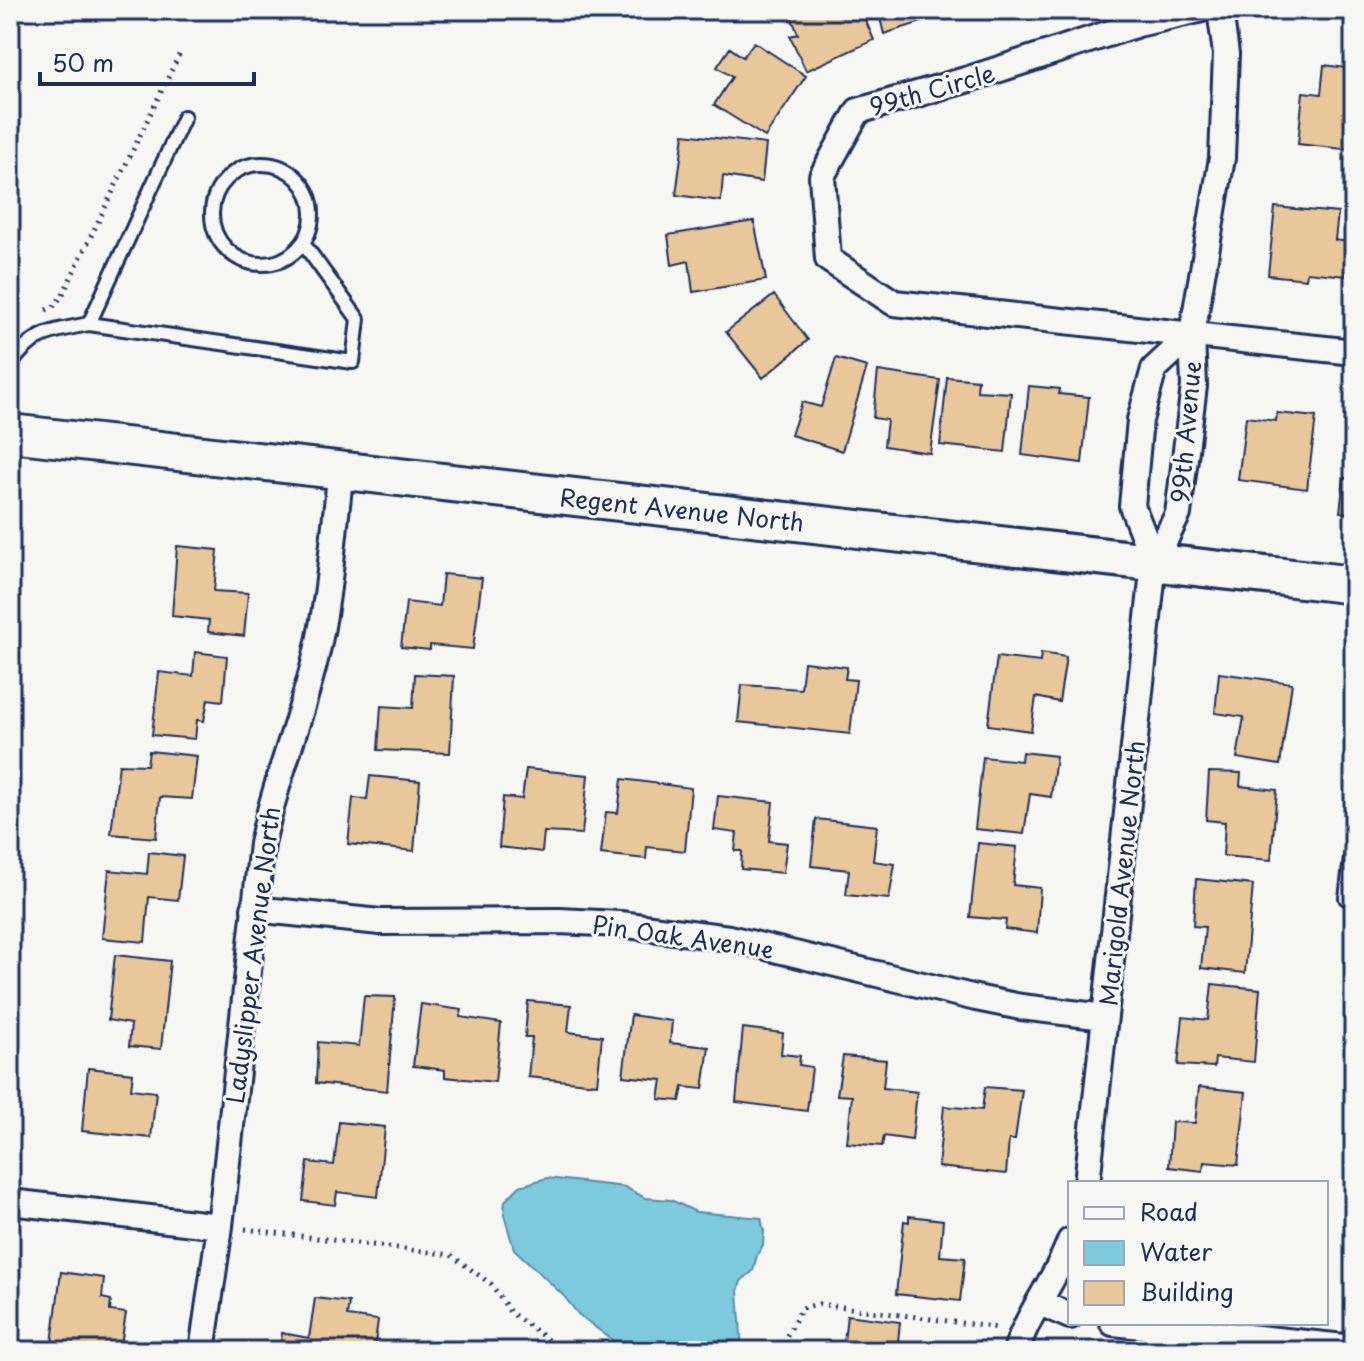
<svg xmlns="http://www.w3.org/2000/svg" width="1364" height="1361" font-family="'Playpen Sans',sans-serif">
	<style>
		.water { fill: #7dcadd; stroke: #568caa; stroke-width: 2 }
		.building { fill: #e8c89a; stroke: #1b2f5e; stroke-width: 2 }
		.lines { fill: none; stroke-linecap: round; stroke-linejoin: round }
		.lane-casing { stroke: #1b2f5e; stroke-width: 18 }
		.street-casing { stroke: #1b2f5e; stroke-width: 30 }
		.secondary-casing { stroke: #1b2f5e; stroke-width: 42 }
		.path { stroke: #1b2f5e; stroke-width: 5; stroke-dasharray: 2 6; stroke-linecap: butt }
		.lane { stroke: #f6f6f2; stroke-width: 12 }
		.street { stroke: #f6f6f2; stroke-width: 24 }
		.secondary { stroke: #f6f6f2; stroke-width: 36 }
		.labels { text-anchor: middle; dominant-baseline: central; stroke-width: 6; stroke-linejoin: round; paint-order: stroke }
		.street-label { font-size: 24px; fill: #1b2f5e; stroke: #f6f6f2 }
	</style>
	<rect width="100%" height="100%" fill="#f6f6f2"/>
	<filter id="ink" filterUnits="userSpaceOnUse"><feTurbulence type="fractalNoise" baseFrequency=".0125" numOctaves="2"/><feDisplacementMap in="SourceGraphic" scale="16" xChannelSelector="R" yChannelSelector="G"/><feConvolveMatrix kernelMatrix="1 2 1 2 8 2 1 2 1" color-interpolation-filters="sRGB"/></filter>
	<g filter="url(#ink)">
		<path class="water" d="M547 1178 625 1187 645 1198 671 1200 696 1212 761 1218 764 1231 763 1245 757 1255 753 1271 741 1281 738 1291 742 1351H627L579 1315 563 1295 514 1249 504 1215 505 1201 520 1186Z"/>
		<path class="building" d="M861 10 874 40 806 71 790 36 798 34 789 11Z
			M878 10H952L953 12 884 34Z
			M754 42 806 76 765 137 714 105 732 77 717 67 730 48 743 57Z
			M1324 65 1354 69 1352 150 1298 144 1303 92 1321 94Z
			M684 134 766 144 762 182 723 176 721 201 676 195Z
			M1275 207 1338 213 1335 240 1349 242 1346 276 1307 272 1306 279 1268 275Z
			M754 221 766 280 693 292 689 261 672 265 668 235Z
			M774 295 808 340 763 378 726 332Z
			M836 358 867 367 842 451 791 435 802 402 821 407Z
			M878 371 940 380 930 453 884 446 887 420 873 418Z
			M947 377 978 380 977 391 1011 393 1005 452 940 445Z
			M1029 386 1060 389 1059 394 1089 397 1082 463 1022 455Z
			M1277 413 1316 417 1307 489 1238 480 1246 417 1276 421Z
			M1344 478 1354 479V514L1340 512Z
			M177 546 218 550 214 591 248 593 244 636 208 632 209 620 172 616Z
			M443 574 482 578 473 649 430 645V650L401 647 406 602 440 606Z
			M195 652 227 656 223 701 208 699 204 721 197 720 195 739 152 735 159 672 193 676Z
			M1041 653 1066 657 1059 702 1036 697 1031 731 988 725 997 657 1040 662Z
			M804 662 847 667 845 679 856 680 850 734 738 722 742 685 801 689Z
			M1219 673 1292 683 1280 765 1237 758 1244 717 1215 713Z
			M415 674 454 676 450 753 378 750 381 706 413 708Z
			M149 751 197 756 192 799 160 797 156 838 111 834 119 764 147 765Z
			M1022 752 1056 756 1051 797 1030 794 1024 834 975 829 983 757 1021 761Z
			M526 769 588 775 582 834 544 832 542 852 499 847 503 797 522 799Z
			M1209 772 1241 773 1240 786 1277 790 1271 860 1223 856 1225 822 1206 820Z
			M370 776 420 781 414 851 348 844 353 798 367 799Z
			M622 779 691 788 685 851 647 847 646 859 601 854 606 812 618 813Z
			M718 796 773 802 769 841 787 843 783 873 741 869 742 851H735L737 833 714 830Z
			M816 819 877 826 873 861 895 864 889 899 846 895 849 870 811 866Z
			M978 843 1017 847 1013 885 1040 888 1037 933 1005 929 1006 920 970 917Z
			M149 852 183 856 178 900 149 897 145 942 102 938 109 870 147 874Z
			M1196 879 1253 885 1245 973 1201 968 1205 927 1193 926Z
			M115 955 170 961 161 1049 129 1046 131 1024 108 1020Z
			M1212 984 1260 989 1254 1062 1215 1058 1214 1067 1178 1065 1183 1017 1208 1020Z
			M364 996 395 997 387 1091 316 1083 318 1042 359 1046Z
			M528 1001 571 1005 568 1032 602 1036 597 1084 528 1077 532 1037H525Z
			M421 1004 462 1010 460 1017 501 1023 495 1082 445 1077V1070L413 1066Z
			M631 1015 672 1021 670 1043 709 1047 703 1089 683 1087 680 1101 659 1099 662 1080 623 1076Z
			M743 1028 783 1033 781 1054 800 1056 799 1065 812 1067 807 1111 736 1102Z
			M10 1051 20 1052 15 1099 10 1098Z
			M843 1056 886 1060 883 1088 917 1092 912 1140 884 1136 882 1146 847 1143 852 1096 837 1095Z
			M88 1068 133 1073 131 1089 156 1092 151 1138 82 1131Z
			M985 1087 1022 1090 1015 1140H1009L1006 1174 938 1167 944 1106 982 1110Z
			M1199 1087 1246 1092 1238 1165 1204 1162 1203 1171 1169 1167 1172 1122 1195 1123Z
			M339 1122 385 1127 378 1197 337 1192 335 1205 303 1201 308 1162 334 1165Z
			M909 1216 943 1220 940 1256 965 1258 960 1301 896 1294 904 1221 909 1222Z
			M61 1272 104 1278 102 1298 111 1300 110 1311 126 1313 120 1351H89L90 1347 52 1343Z
			M315 1298 349 1302 347 1316 378 1320 374 1351H280L282 1333 309 1338Z
			M847 1315 900 1322 897 1351H843Z
			M462 1341 465 1351H427Z"/>
		<g class="lines">
			<g class="lane-casing">
				<path id="lane" d="M212 214a50 50 0 1 1 100 0a50 50 0 1 1-100 0Z
					M89 324 184 117
					M10 366C31 333 52 331 89 324L353 362 358 319 303 243
					M1354 833 1346 898 1354 899"/>
			</g>
			<g class="street-casing">
				<path id="street" d="M1199 10 1138 24 969 79 858 111 822 176 828 259 894 303 1354 352
					M1154 562 1132 506 1140 420 1154 369 1192 334
					M254 909 380 922 559 921 620 924 729 938 976 998 1021 1007 1105 1017
					M1087 1183 1154 562 1178 514 1194 386 1192 334 1222 158 1226 54 1220 10
					M10 1202 220 1226
					M1040 1303 1070 1316
					M1113 1323 1354 1348
					M202 1351 220 1226 262 844C275 781 300 722 315 660 330 598 333 534 341 470
					M1016 1351C1028 1312 1056 1280 1070 1241"/>
			</g>
			<g class="secondary-casing">
				<path id="secondary" d="M10 433 1354 585"/>
			</g>
			<path class="path" d="M46 310 53 307 62 296 180 53
				M245 1229 451 1255 491 1284 510 1312 563 1351
				M783 1351 786 1337 802 1308 819 1304 999 1328"/>
			<use href="#lane" class="lane"/>
			<use href="#street" class="street"/>
			<use href="#secondary" class="secondary"/>
		</g>
	</g>
	<g class="labels">
		<g class="street-label">
			<text transform="translate(932 89) rotate(-16)">99th Circle</text>
			<text transform="translate(1185 432) rotate(-85)">99th Avenue</text>
			<text transform="translate(682 509) rotate(6)">Regent Avenue North</text>
			<text transform="translate(1121 873) rotate(-84)">Marigold Avenue North</text>
			<text transform="translate(683 936) rotate(8)">Pin Oak Avenue</text>
			<text transform="translate(252 955) rotate(-83)">Ladyslipper Avenue North</text>
		</g>
	</g>
	<rect width="1364" height="1361" fill="none" stroke="#f6f6f2" stroke-width="40"/>
	<rect x="20" y="20" width="1324" height="1321" fill="none" stroke="#1b2f5e" stroke-width="3" filter="url(#ink)"/>
	<rect x="1068" y="1181" width="260" height="144" fill="#f6f6f2" stroke="#9ea6b7" stroke-width="2"/>
	<rect x="1084" y="1207" width="40" height="12" fill="#f6f6f2" stroke="#9ea6b7" stroke-width="2"/>
	<text x="1140" y="1221" font-size="24" fill="#1b2f5e">Road</text>
	<rect x="1084" y="1241" width="40" height="24" fill="#7dcadd" stroke="#9ea6b7" stroke-width="2"/>
	<text x="1140" y="1261" font-size="24" fill="#1b2f5e">Water</text>
	<rect x="1084" y="1281" width="40" height="24" fill="#e8c89a" stroke="#9ea6b7" stroke-width="2"/>
	<text x="1140" y="1301" font-size="24" fill="#1b2f5e">Building</text>
	<path d="M40 72v12h214v-12" fill="none" stroke="#1b2f5e" stroke-width="4"/>
	<text x="52" y="72" font-size="24" fill="#1b2f5e" stroke="#f6f6f2" stroke-width="6" paint-order="stroke">50 m</text>
</svg>
